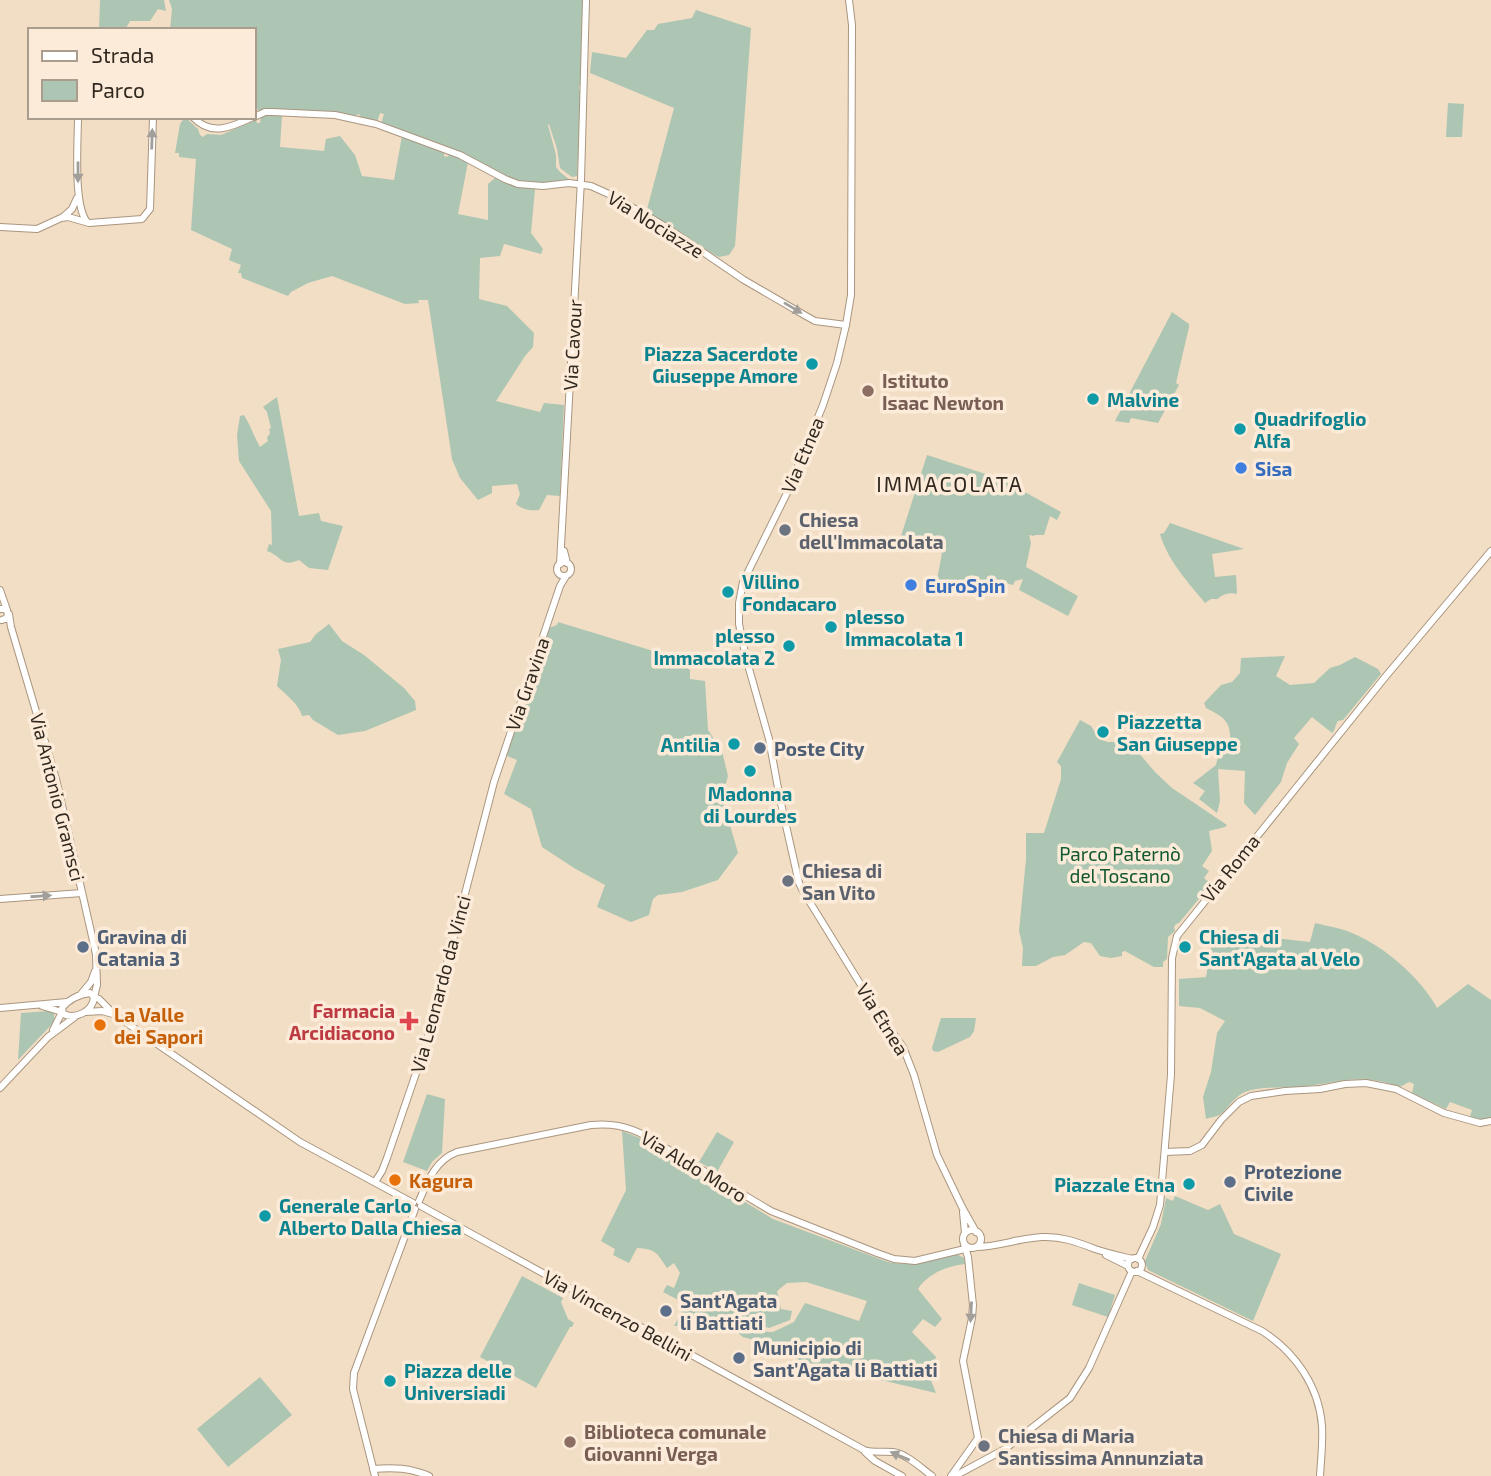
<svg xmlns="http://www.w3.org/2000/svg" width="1491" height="1476" font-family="'Exo 2',sans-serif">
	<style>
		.green { fill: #acc6b3 }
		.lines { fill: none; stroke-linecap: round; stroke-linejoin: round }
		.tertiary-casing { stroke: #aa967f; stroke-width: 8 }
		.secondary-casing { stroke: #aa967f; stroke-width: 8 }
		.tertiary { stroke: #fff; stroke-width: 6 }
		.secondary { stroke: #fff; stroke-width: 6 }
		.oneway { fill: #a29f9b }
		.culture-dot { fill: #0f9aa8; stroke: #fcebd8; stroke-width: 2.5 }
		.education-dot { fill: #8d6e63; stroke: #fcebd8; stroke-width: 2.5 }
		.shop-dot { fill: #3f7fe0; stroke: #fcebd8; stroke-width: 2.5 }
		.worship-dot { fill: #6b7280; stroke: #fcebd8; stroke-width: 2.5 }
		.service-dot { fill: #5c6f8a; stroke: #fcebd8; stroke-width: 2.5 }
		.health-dot { fill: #e0444e; stroke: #fcebd8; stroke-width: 2.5 }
		.food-dot { fill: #e8710a; stroke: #fcebd8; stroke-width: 2.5 }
		.labels { text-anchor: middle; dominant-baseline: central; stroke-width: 7; stroke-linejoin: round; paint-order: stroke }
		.street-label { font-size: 19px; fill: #312920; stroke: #fcebd8 }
		.culture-label { font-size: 19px; font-weight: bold; fill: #0d838f; stroke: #fcebd8; text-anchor: start }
		.education-label { font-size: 19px; font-weight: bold; fill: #785e54; stroke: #fcebd8; text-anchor: start }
		.shop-label { font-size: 19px; font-weight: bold; fill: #366cbe; stroke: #fcebd8; text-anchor: start }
		.worship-label { font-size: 19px; font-weight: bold; fill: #5b616d; stroke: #fcebd8; text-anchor: start }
		.service-label { font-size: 19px; font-weight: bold; fill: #4e5e75; stroke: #fcebd8; text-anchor: start }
		.park-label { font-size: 19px; fill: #115830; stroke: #fcebd8 }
		.health-label { font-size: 19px; font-weight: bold; fill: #be3a42; stroke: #fcebd8; text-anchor: end }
		.food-label { font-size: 19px; font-weight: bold; fill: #c56008; stroke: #fcebd8; text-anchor: start }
		.neighbourhood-label { font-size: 21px; letter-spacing: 2px; fill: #312920; stroke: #fcebd8 }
	</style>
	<rect width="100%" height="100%" fill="#f2ddc5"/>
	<path class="green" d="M100 0H164L166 11 158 9 150 21H130L125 30H99Z
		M169 0H583L581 84 579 86V90L581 91 577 176 572 177 560 168 557 149 549 124 548 125 556 155V167L560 172 570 180 538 184 512 179 381 124 384 114 380 113 377 122 361 118 359 114 354 116 338 113 259 112 257 108 254 107V30H170L172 9Z
		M696 10 751 28 735 246 729 255 719 257 715 255 646 213 674 108 590 73 592 52 626 58 647 30H654L658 24 692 18Z
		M1448 103 1464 104 1462 137H1446Z
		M265 115 282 116 280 147 324 151 326 139 340 136 355 155 362 176 394 180 402 136 444 152V156L447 157 450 154 468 162 458 214 488 220V184L496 177 514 186 535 189 531 233 543 249 541 254 504 244 500 256 480 258 479 299 507 306 534 333 533 347 525 356 496 401 540 412 544 403 564 405 560 496 547 495 539 510C532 511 522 510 516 504L520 494 517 484 492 486V493L478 500 460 478 452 459 428 300H418L419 303 405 304 332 276 308 283 291 292 288 296 242 278 241 273H238L241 265 229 260 232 249 191 230 196 159 179 157V153H175L180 124 185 117 198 129 200 135 203 137 207 134 221 135 256 120 257 123H260L261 117Z
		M1172 312 1189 324V327L1176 383 1179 385 1158 423 1131 418 1129 423 1115 421Z
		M277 397 299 516 319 513 321 521 343 526 328 570 309 568 299 560C281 568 282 556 267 551L269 544 272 545 271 511 239 461 237 435 240 416 244 415C251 426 254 437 260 447L268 441 267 438 270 433 269 429 271 428 267 412 263 407Z
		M927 455 1001 479 1061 512 1057 520 1050 516 1044 535H1035L1034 536 1029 535 1031 543 1026 567 1078 596 1068 616 1019 590 1023 579 1015 581 1013 585 995 581 937 580 942 553 900 539Z
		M1170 523 1244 549 1212 554 1215 577 1236 575 1237 594C1231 592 1222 594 1218 599H1211L1205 603C1188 582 1168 561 1160 534L1164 533Z
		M558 622 673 657 690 670V679L705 681 708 730 722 751 728 776 722 797 738 853 718 880 682 892 658 895 653 899 649 915 631 922 597 907 605 885 574 868 542 847 531 809 504 794 517 760 505 755 549 628 557 625Z
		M329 624 342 641 364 655 404 688 415 701 416 710 365 731 338 735 313 720 309 715 302 716C299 704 286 695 277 686L281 660 278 649 310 642 316 634Z
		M1285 656 1276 676 1290 685 1314 683 1330 668 1340 665 1355 657 1378 669 1381 674 1343 720 1338 721C1335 725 1336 729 1332 733L1312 717 1294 738 1299 744 1287 763 1281 782 1255 815 1244 803 1245 771 1218 769 1220 801 1217 813 1199 799 1205 791 1193 783 1216 765 1220 748 1230 738C1231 720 1220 715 1206 708L1204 703 1221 685 1232 682 1240 673 1241 658Z
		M1080 720 1091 726 1099 739 1107 742H1124L1138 752 1155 772 1172 788 1227 825 1225 827 1209 831 1212 851 1202 866 1209 871 1204 878 1211 884 1179 923 1176 924 1174 927 1175 931 1168 937 1167 959 1163 962V967H1154L1125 951 1122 952V956L1111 958 1100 956 1091 943 1084 942 1065 955 1053 957 1036 966H1022L1023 948 1019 931 1026 859V833H1044L1061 779V766L1057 762Z
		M1315 923C1327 926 1341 928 1352 933 1384 946 1421 978 1437 1008L1468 984 1491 1000V1117C1483 1120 1478 1120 1470 1117L1472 1110 1450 1102 1446 1109 1412 1093 1414 1084 1409 1082 1400 1087C1360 1072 1339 1083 1299 1087 1282 1088 1261 1086 1245 1092 1235 1096 1229 1107 1221 1114 1217 1117 1211 1117 1206 1119L1203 1097 1211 1072 1217 1033 1225 1021 1200 1008 1179 1006V979L1206 977 1214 931 1310 942Z
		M48 1011 54 1013V1022L18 1060 21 1013Z
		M941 1018H976L974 1031 970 1037 938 1052 933 1051 932 1048Z
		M427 1094 445 1099 442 1153 432 1162 427 1171 403 1162Z
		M622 1131 640 1138 773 1219 888 1262C919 1268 927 1260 955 1253L964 1258 965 1264C948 1266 928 1273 918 1289L942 1319 935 1327 923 1319 912 1332 936 1357 930 1378 936 1393 801 1361 763 1342 743 1337 734 1330 773 1332 794 1322 805 1303 859 1321 867 1301 806 1282 787 1283 777 1291 781 1309 792 1311 790 1320 769 1328 759 1325 735 1326 728 1320H717L704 1326H674L686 1304 663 1292 667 1285 674 1288 680 1273 674 1263 667 1268C657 1253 656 1249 637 1248L629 1263 613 1255 615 1249 601 1241 626 1190Z
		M717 1132 734 1142 717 1172 699 1162Z
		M1175 1196 1208 1210 1220 1204 1234 1234 1281 1254 1253 1321 1148 1270 1145 1261 1161 1224 1166 1198 1173 1201Z
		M522 1276 563 1298 561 1302 568 1319 574 1323 572 1327H570L536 1388 480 1357Z
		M1079 1283 1115 1295 1108 1317 1072 1305Z
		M260 1377 292 1415 228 1467 197 1429Z"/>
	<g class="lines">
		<g class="tertiary-casing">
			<path id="tertiary" d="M78 117C78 141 73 205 87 222
				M193 117C211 137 232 127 253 117
				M254 117 265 112H272L335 115 376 124 460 155 505 179 518 184 543 186 569 183 591 186 611 195 666 227 744 280 806 316 815 321 846 325
				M63 217 72 209 77 198
				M0 227 37 229 61 218 68 217 89 223 142 219 150 209 153 117
				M564 551 567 563
				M557 569a7 7 0 1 1 14 0a7 7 0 1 1-14 0Z
				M560 564 581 180 586 0
				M375 1182 382 1171 387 1158 426 1044 494 782 560 586 566 576
				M373 1469C394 1467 410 1468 429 1476
				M951 1476 978 1438 963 1361 972 1318 973 1305 968 1257 964 1244"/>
		</g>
		<g class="secondary-casing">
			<path id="secondary" d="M849 0 852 25 851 295 846 325 837 363 823 405 787 493 743 582 739 603V624L746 658 769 739 780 799 799 883 803 891 877 1011 903 1047 914 1075 937 1155 962 1207 976 1232
				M0 590 7 610
				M0 609H5L8 613 7 618 2 620
				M9 614 11 627 56 779 84 901 96 954 97 985 94 997 99 999 115 1015 300 1142 413 1203
				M0 899 82 893
				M90 993 94 997C93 1011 76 1020 63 1014L62 1008C68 1000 79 994 90 993Z
				M81 994 91 982 95 971
				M42 1006 62 1012 53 1030
				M0 1008 67 1002
				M86 1012 102 1011 113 1014
				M0 1088 48 1037 76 1016
				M1165 1152 1190 1151 1202 1145 1221 1120 1239 1102 1251 1096 1285 1091 1320 1089 1345 1084 1366 1083 1396 1089 1444 1113 1480 1123 1491 1121
				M419 1201C428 1180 436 1160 457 1152L591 1125C611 1123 626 1126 644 1135L771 1211 877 1253 894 1259 915 1261 969 1248
				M421 1206 864 1450C874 1453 883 1451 893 1452 907 1454 921 1468 932 1476
				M963 1212 965 1233
				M963 1239a9 9 0 1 1 18 0a9 9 0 1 1-18 0Z
				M976 1247C998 1247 1019 1238 1042 1237 1061 1236 1077 1242 1095 1249 1107 1253 1120 1256 1132 1259
				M1106 1255 1128 1266
				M1128 1265a7 7 0 1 1 14 0a7 7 0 1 1-14 0Z
				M1138 1259 1153 1227 1160 1205 1171 1075 1172 958 1177 936 1386 676 1491 551
				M1137 1271 1262 1331C1295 1352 1319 1386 1322 1426 1323 1442 1321 1459 1320 1476
				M865 1452 875 1461 902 1476
				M375 1476 353 1389 354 1373 415 1209
				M955 1476 1005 1449 1070 1398 1089 1368 1132 1271"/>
		</g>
		<use href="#tertiary" class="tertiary"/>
		<use href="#secondary" class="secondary"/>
	</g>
	<defs><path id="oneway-solid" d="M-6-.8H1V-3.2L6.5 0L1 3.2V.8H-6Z" transform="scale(1.75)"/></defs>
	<g class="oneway">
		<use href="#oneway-solid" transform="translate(152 139) rotate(-88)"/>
		<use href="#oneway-solid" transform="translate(78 172) rotate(90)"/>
		<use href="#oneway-solid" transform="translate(793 308) rotate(31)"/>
		<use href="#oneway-solid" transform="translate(41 896) rotate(-4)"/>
		<use href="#oneway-solid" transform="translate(971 1312) rotate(93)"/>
		<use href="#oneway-solid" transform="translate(900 1456) rotate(-157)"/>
	</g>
	<g class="culture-dot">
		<circle cx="812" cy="364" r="7"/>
		<circle cx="1093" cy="399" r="7"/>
		<circle cx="1240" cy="429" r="7"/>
		<circle cx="728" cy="592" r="7"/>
		<circle cx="831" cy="627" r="7"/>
		<circle cx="789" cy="646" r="7"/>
		<circle cx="1103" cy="732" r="7"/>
		<circle cx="734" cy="744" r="7"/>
		<circle cx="750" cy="771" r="7"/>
		<circle cx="1185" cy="947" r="7"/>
		<circle cx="1189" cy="1184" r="7"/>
		<circle cx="265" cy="1216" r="7"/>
		<circle cx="390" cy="1381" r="7"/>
	</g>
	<g class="education-dot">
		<circle cx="868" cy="391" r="7"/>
		<circle cx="570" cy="1442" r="7"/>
	</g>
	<g class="shop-dot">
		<circle cx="1241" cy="468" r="7"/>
		<circle cx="911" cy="585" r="7"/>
	</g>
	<g class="worship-dot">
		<circle cx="785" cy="530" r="7"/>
		<circle cx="788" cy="881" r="7"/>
		<circle cx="984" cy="1446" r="7"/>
	</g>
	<g class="service-dot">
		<circle cx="760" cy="748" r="7"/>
		<circle cx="83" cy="947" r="7"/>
		<circle cx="1230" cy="1182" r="7"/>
		<circle cx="666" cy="1311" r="7"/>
		<circle cx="739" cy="1358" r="7"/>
	</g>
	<path class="health-dot" d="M405.5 1010.5h7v7h7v7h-7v7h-7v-7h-7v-7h7z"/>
	<g class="food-dot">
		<circle cx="100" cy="1025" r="7"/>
		<circle cx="395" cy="1180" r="7"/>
	</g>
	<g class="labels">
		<g class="street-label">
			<text transform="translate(656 224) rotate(32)">Via Nociazze</text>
			<text transform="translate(572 345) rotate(-87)">Via Cavour</text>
			<text transform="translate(802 455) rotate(-67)">Via Etnea</text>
			<text transform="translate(527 684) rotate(-71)">Via Gravina</text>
			<text transform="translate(58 797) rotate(76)">Via Antonio Gramsci</text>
			<text transform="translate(1230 868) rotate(-51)">Via Roma</text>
			<text transform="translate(440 984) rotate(-75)">Via Leonardo da Vinci</text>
			<text transform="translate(883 1019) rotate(58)">Via Etnea</text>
			<text transform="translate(694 1166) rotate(31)">Via Aldo Moro</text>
			<text transform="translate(618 1315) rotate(29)">Via Vincenzo Bellini</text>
		</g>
		<g class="culture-label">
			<text x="798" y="353" text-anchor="end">Piazza Sacerdote<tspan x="798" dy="22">Giuseppe Amore</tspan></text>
			<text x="1107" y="399">Malvine</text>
			<text x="1254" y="418">Quadrifoglio<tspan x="1254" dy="22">Alfa</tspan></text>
			<text x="742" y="581">Villino<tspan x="742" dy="22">Fondacaro</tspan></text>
			<text x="845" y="616">plesso<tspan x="845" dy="22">Immacolata 1</tspan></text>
			<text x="775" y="635" text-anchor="end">plesso<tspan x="775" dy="22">Immacolata 2</tspan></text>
			<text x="1117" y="721">Piazzetta<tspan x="1117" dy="22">San Giuseppe</tspan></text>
			<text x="720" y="744" text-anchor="end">Antilia</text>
			<text x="750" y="793" text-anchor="middle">Madonna<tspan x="750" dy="22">di Lourdes</tspan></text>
			<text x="1199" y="936">Chiesa di<tspan x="1199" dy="22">Sant'Agata al Velo</tspan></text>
			<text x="1175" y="1184" text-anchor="end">Piazzale Etna</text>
			<text x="279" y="1205">Generale Carlo<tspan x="279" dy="22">Alberto Dalla Chiesa</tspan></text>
			<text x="404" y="1370">Piazza delle<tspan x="404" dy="22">Universiadi</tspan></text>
		</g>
		<g class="education-label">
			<text x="882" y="380">Istituto<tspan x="882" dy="22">Isaac Newton</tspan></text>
			<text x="584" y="1431">Biblioteca comunale<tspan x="584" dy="22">Giovanni Verga</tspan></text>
		</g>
		<g class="shop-label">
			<text x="1255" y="468">Sisa</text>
			<text x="925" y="585">EuroSpin</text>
		</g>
		<g class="worship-label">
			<text x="799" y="519">Chiesa<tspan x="799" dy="22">dell'Immacolata</tspan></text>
			<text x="802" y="870">Chiesa di<tspan x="802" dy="22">San Vito</tspan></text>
			<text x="998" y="1435">Chiesa di Maria<tspan x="998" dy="22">Santissima Annunziata</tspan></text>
		</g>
		<g class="service-label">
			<text x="774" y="748">Poste City</text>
			<text x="97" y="936">Gravina di<tspan x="97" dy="22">Catania 3</tspan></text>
			<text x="1244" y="1171">Protezione<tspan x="1244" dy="22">Civile</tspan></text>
			<text x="680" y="1300">Sant'Agata<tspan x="680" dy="22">li Battiati</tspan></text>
			<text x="753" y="1347">Municipio di<tspan x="753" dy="22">Sant'Agata li Battiati</tspan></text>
		</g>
		<g class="park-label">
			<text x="1120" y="853">Parco Paternò<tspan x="1120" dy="22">del Toscano</tspan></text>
		</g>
		<g class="health-label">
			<text x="395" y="1010">Farmacia<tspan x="395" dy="22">Arcidiacono</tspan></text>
		</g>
		<g class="food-label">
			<text x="114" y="1014">La Valle<tspan x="114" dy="22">dei Sapori</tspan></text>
			<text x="409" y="1180">Kagura</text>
		</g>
		<g class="neighbourhood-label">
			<text x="950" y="483">IMMACOLATA</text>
		</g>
	</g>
	<rect x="28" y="28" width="228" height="91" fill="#fcebd8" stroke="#ab9d8e" stroke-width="2"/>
	<rect x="42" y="51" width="35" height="10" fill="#ffffff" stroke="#ab9d8e" stroke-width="2"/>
	<text x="91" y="63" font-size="21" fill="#312920">Strada</text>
	<rect x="42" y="80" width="35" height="21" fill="#acc6b3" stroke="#ab9d8e" stroke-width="2"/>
	<text x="91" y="98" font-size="21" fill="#312920">Parco</text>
</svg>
